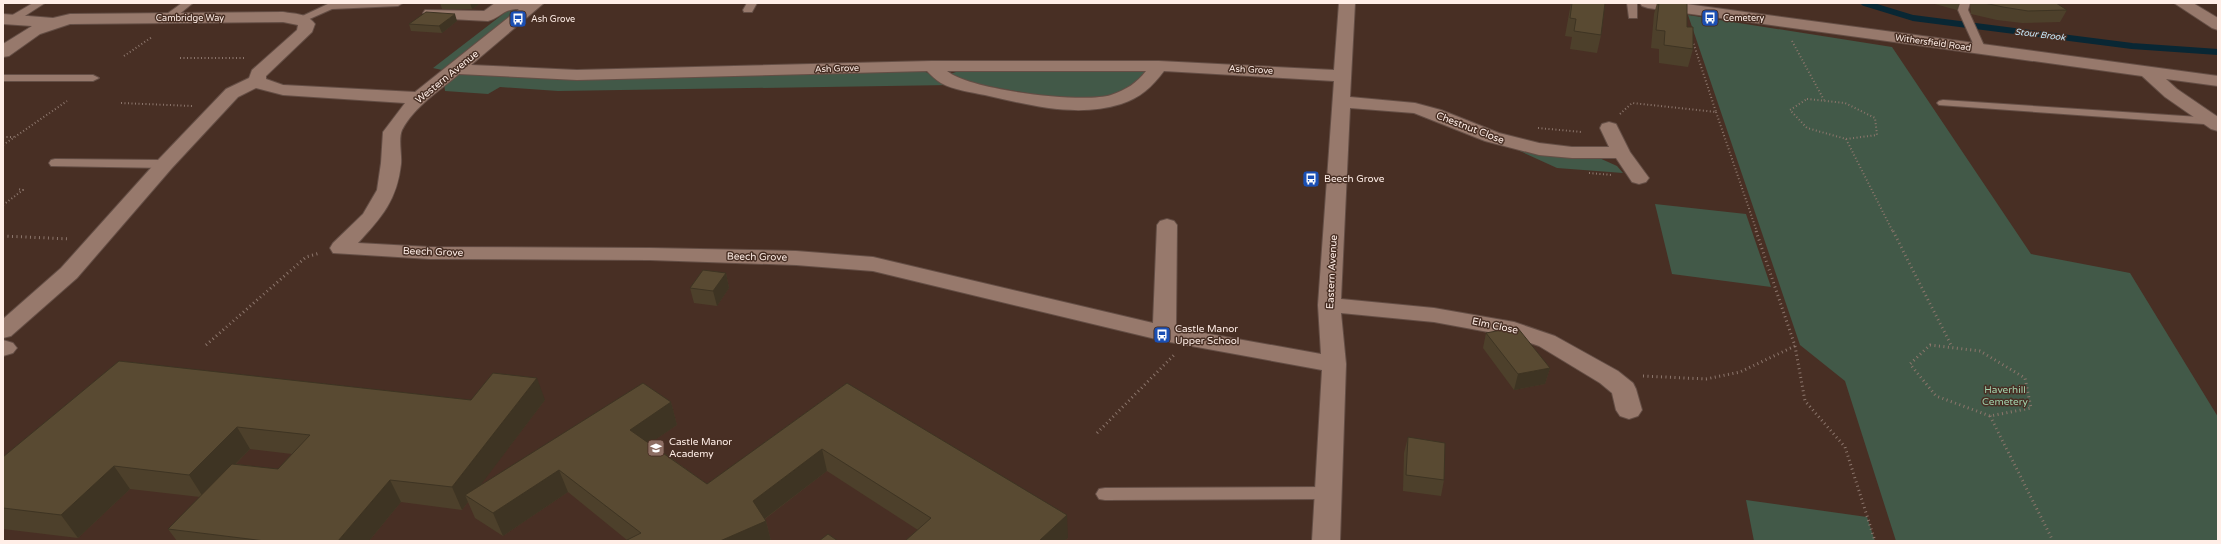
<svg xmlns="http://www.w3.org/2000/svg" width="2221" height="544" font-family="'Varela Round',sans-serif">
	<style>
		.green { fill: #425948 }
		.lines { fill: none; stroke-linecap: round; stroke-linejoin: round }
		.stream { stroke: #092734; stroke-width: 6 }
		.service-casing { stroke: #644e45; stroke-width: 2 }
		.minor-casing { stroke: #644e45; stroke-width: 2 }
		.tertiary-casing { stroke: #644e45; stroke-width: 2 }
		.path-far1 { stroke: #8c766c; stroke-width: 2; stroke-dasharray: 1 2.5; stroke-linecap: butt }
		.path { stroke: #8c766c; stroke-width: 3; stroke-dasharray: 1 3.5; stroke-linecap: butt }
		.service { fill: #97796c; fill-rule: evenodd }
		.minor { fill: #97796c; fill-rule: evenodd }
		.tertiary { fill: #97796c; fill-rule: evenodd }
		.wall { fill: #4d402b; fill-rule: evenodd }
		.shaded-wall { fill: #3e3423 }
		.building { fill: #594a32; stroke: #3e3423 }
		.labels { text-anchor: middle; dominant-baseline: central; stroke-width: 3; stroke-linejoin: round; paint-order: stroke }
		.far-street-label { font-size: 9px; fill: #ffeee7; stroke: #482f24 }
		.far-poi-label { font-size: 9px; fill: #ffeee7; stroke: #482f24; text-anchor: start }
		.far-water-label { font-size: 9px; font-style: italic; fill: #c8eafc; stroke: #482f24 }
		.street-label { font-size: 10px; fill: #ffeee7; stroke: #482f24 }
		.poi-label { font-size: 10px; fill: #ffeee7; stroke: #482f24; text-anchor: start }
		.park-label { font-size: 10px; fill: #a1d1ac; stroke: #482f24 }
	</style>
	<rect width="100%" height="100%" fill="#482f24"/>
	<path class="green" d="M511 8 523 9 454 64 442 70 433 68Z
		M1688 15 1892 47 2031 254 2130 273 2218 417V541H1896L1845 381 1800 345Z
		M962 70H1138L1144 71 1147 77 1116 96 1076 102 966 82 950 74Z
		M465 71H924L950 85 558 91 500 87 488 94 445 91 444 84Z
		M1511 147 1597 157 1617 166 1623 173 1557 168Z
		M1655 204 1746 214 1771 287 1672 274Z
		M1746 500 1867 517 1875 541H1754Z"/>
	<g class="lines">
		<path class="stream" d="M1864 3 1913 18 2132 46 2218 52"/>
		<g class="service-casing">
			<path id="service" d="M33 3H45L17 21H9V17Z
				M182 3H193L172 20H164V16Z
				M330 3H403L398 6 332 9 305 21H297L296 19Z
				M747 3H757L752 12H744L743 10Z
				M1627 3H1637V18H1629Z
				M1960 3H1970L1968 10 1986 50 1985 52 1981 53 1976 50 1958 10Z
				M3 75H93L99 78 93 81H3Z
				M1943 100 2214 118 2218 119V125L1939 105 1937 103 1939 101Z
				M55 159 165 160 171 164 165 168 51 166 49 163 51 160Z
				M1328 487 1334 488 1337 493 1334 498 1328 499 1105 500 1099 499 1096 494 1099 489 1105 488Z"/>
		</g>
		<g class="minor-casing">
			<path id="minor" d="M495 3H544L471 65 577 70 931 61H1159L1334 70 1339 3H1355L1350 97 1415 103 1441 110 1499 133 1539 143 1572 147H1609L1600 128 1602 124 1609 122 1616 124 1630 152 1649 178 1646 182 1639 184 1632 182 1616 158H1572L1539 155 1485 141 1414 113 1350 108 1341 299 1434 308 1514 322 1555 336 1618 371 1633 383 1636 389 1642 410 1638 416 1629 419 1620 416 1616 410 1612 393 1600 383 1539 346 1510 336 1434 322 1341 313 1346 364 1340 541H1312L1322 370 1164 341 873 271 796 265 650 260 430 259 333 253 330 248 333 243 363 214 377 190 381 163 383 132 405 103 283 95 256 88 238 97 172 168 77 278 11 336 3 338V319L61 268 158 160 226 89 249 78 252 70 297 30 298 25 283 22 70 24 40 34 9 56 3 57V44L32 26 3 24V14L53 18 70 14 283 12C295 14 307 13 315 24L312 32 266 76V79L283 85 415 92 519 9C502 9 502 17 488 21L431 18 425 16 423 13 425 10 484 11ZM927 71C931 75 936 80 941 83 954 90 970 92 985 95 1028 105 1077 118 1121 104 1140 98 1152 87 1164 71L1334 81 1318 305 1321 354 1176 328 1177 225 1174 221 1167 219 1160 221 1157 225 1153 323 873 257 796 251 650 248 430 247 358 243C382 217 397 200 401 164 402 154 398 139 402 130 414 107 439 91 459 74L577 80ZM947 71H1146C1137 83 1126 90 1111 95 1083 104 969 90 947 71Z
				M2174 3H2193L2218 18V30L2212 28Z
				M3 340 13 343 17 348 13 353 3 356Z"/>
		</g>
		<g class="tertiary-casing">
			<path id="tertiary" d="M1640 3H1679L2218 76V86L2166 79 2177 89 2218 117V131L2211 129 2165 97 2142 76 1648 8 1642 6Z"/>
		</g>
		<path class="path-far1" d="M1792 41 1824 100
			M124 56 152 37
			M180 58H246
			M1807 99 1845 103 1875 118 1877 135 1846 139 1807 128 1790 110Z
			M121 103 192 106
			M1716 112 1757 232
			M1620 114 1632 103 1716 112 1693 42
			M1538 128 1582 132
			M3 137H14
			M1846 139 1893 232
			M3 145 67 101
			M1589 173 1612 175
			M3 205 23 190 18 189"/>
		<path class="path" d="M1893 231 1952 347
			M3 236 70 239
			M206 345 306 257 320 253
			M1930 345 1980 351 2025 378 2031 408 1990 416 1936 396 1910 364Z
			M1795 346 1805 401 1845 447 1875 541
			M1643 376 1706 379 1740 372 1795 346 1756 231
			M1990 416 2053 541
			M1097 433 1174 355"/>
		<use href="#service" class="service"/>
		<use href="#minor" class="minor"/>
		<use href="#tertiary" class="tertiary"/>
	</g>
	<path class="wall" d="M440 3H481L472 9H442Z
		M1571 3H1605L1601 35 1597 53 1570 49 1572 37 1565 36Z
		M1657 3H1687V27L1693 49 1688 67 1659 63V49L1651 48 1654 14Z
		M1931 3H1960L1957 10Z
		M1970 3H2056L2067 10 2060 22 2022 23 1997 20 1971 14Z
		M457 21 442 33 411 31 409 24Z
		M726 273 729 288 717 306 694 303 690 288Z
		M1486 333 1550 368 1545 384 1514 390 1483 348Z
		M119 361 471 400H545L480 485 671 402 677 425 650 443 707 484 847 383 1068 538 1064 541H905L918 530 827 471 765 519 766 521 771 541H625L627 540 568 492 503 536 475 518 468 502 462 510 401 502 369 541H177L168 529 200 497 130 489 78 538 3 529V457ZM250 449 292 454 278 469 236 464Z
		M1408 437 1444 480 1441 496 1403 491 1404 453Z"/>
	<path class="shaded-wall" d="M470 3H481L472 9Z
		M455 14 457 21 442 33 439 26Z
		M726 273 729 288 717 306 713 291Z
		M1550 368 1545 384 1514 390 1518 374Z
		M537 378 545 400 470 499 465 495 468 502 462 510 452 487Z
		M671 402 677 425 637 452 630 430Z
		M237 427 250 449 203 497 189 475Z
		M822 449 827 471 759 523 753 501Z
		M114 466 130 489 78 538 61 515Z
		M559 470 568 492 503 536 493 513Z
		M390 480 401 502 369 541H338Z
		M1067 515 1068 538 1064 541H1039Z
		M766 521 771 541H720Z"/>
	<path class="building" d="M1572 3H1605L1601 35 1574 31 1576 19 1570 18Z
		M1659 3H1687V27H1693V49L1664 45 1665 31 1656 30Z
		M1984 3H2056L2067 10 2028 11 2003 7Z
		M426 12 455 14 439 26 409 24Z
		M703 270 726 273 713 291 690 288Z
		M1517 327 1550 368 1518 374 1486 333Z
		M119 361 471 400 493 373 537 378 452 487 390 480 338 541H265L168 529 232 464 278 469 310 435 237 427 189 475 114 466 61 515 3 508V457Z
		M643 383 671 402 630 430 707 484 847 383 1067 515 1039 541H905L931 518 822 449 753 501 766 521 720 541H625L641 533 559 470 493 513 465 495Z
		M1408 437 1445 443 1444 480 1406 475Z
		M828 534 838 541H819Z"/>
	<defs>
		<g id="bus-square" transform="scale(0.9)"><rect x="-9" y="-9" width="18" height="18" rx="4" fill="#1a4fb4" stroke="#482f24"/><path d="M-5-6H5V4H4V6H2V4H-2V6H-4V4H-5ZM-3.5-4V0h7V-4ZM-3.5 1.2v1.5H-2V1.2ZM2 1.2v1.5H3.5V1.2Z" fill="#fff"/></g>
		<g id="school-square" transform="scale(0.9)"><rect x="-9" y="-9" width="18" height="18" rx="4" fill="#8d6e63" stroke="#482f24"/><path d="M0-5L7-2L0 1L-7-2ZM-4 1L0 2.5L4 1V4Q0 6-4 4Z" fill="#fff"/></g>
	</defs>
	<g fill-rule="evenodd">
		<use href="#bus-square" x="1710" y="18"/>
		<use href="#bus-square" x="518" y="19"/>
		<use href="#bus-square" x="1311" y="179"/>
		<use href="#bus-square" x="1162" y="335"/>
		<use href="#school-square" x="656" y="448"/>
	</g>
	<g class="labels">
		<g class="far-street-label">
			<text x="190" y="18">Cambridge Way</text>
			<text transform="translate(1933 43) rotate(8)">Withersfield Road</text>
			<text transform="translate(837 69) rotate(-2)">Ash Grove</text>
			<text transform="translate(1251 70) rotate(3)">Ash Grove</text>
		</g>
		<g class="far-poi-label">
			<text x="1723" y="18">Cemetery</text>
			<text x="531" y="19">Ash Grove</text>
		</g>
		<g class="far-water-label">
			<text transform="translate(2040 35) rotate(7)">Stour Brook</text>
		</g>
		<g class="street-label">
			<text transform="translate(447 77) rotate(-39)">Western Avenue</text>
			<text transform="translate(1470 128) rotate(21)">Chestnut Close</text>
			<text transform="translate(433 252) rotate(2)">Beech Grove</text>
			<text transform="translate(757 257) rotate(1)">Beech Grove</text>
			<text transform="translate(1332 272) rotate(-87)">Eastern Avenue</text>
			<text transform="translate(1495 326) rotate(12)">Elm Close</text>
		</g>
		<g class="poi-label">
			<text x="1324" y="179">Beech Grove</text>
			<text x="1175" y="329">Castle Manor<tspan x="1175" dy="12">Upper School</tspan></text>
			<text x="669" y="442">Castle Manor<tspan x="669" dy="12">Academy</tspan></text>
		</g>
		<g class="park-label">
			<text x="2005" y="390">Haverhill<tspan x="2005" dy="12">Cemetery</tspan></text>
		</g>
	</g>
	<rect width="2221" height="544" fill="none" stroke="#ffeee7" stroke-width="8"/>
</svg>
